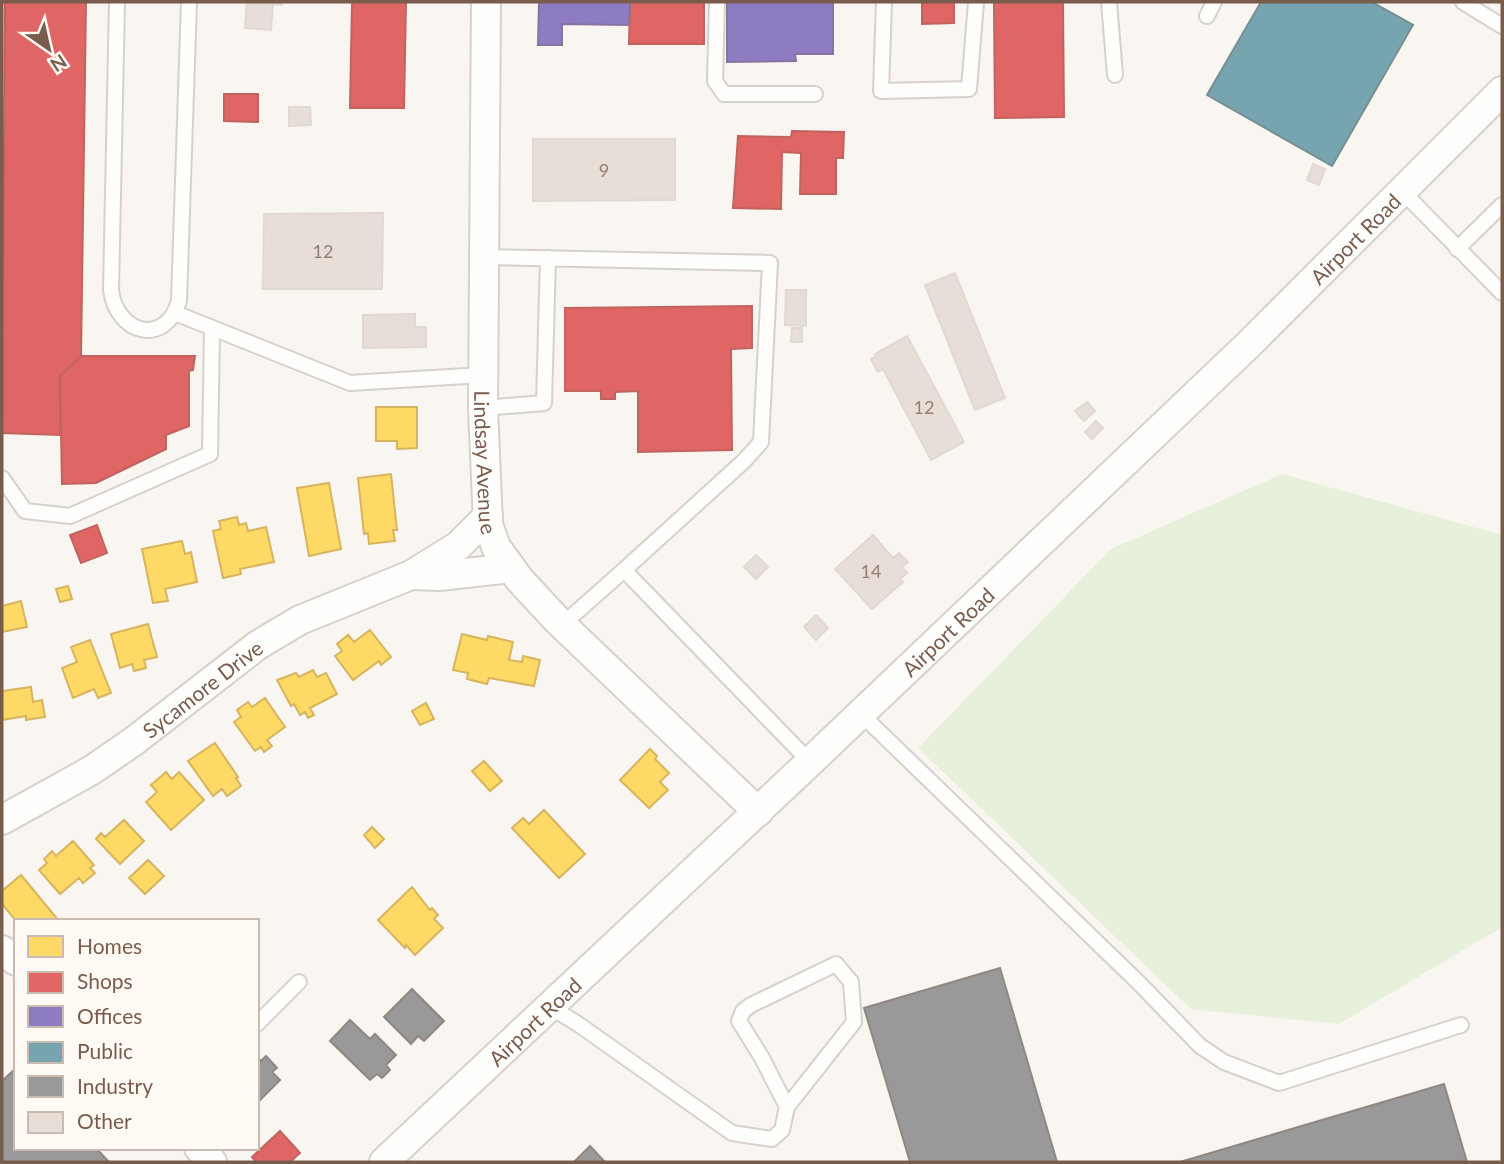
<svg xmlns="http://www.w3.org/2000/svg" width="1504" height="1164" font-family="Lato,sans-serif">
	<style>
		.green { fill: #e7f0db }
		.homes { fill: #ffd966; stroke: #d7b45e; stroke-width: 2 }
		.shops { fill: #e06666; stroke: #c1635e; stroke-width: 2 }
		.offices { fill: #8e7cc3; stroke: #8872a0; stroke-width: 2 }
		.public { fill: #76a5af; stroke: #778f92; stroke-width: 2 }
		.industry { fill: #999; stroke: #908782; stroke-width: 2 }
		.building { fill: #e6ded7; stroke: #e2d8d2; stroke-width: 2 }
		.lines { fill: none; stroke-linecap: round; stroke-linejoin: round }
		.lane-casing { stroke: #d7d1cb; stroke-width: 18 }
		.street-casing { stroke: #d7d1cb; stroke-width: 32 }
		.lane { stroke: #fefefd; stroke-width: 14 }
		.street { stroke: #fefefd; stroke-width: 28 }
		.labels { text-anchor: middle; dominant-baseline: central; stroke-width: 7; stroke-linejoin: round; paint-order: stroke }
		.number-label { font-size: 18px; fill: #977e72 }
		.street-label { font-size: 21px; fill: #7a5c4d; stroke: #fffaf3 }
	</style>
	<rect width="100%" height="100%" fill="#f9f5f0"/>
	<path class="green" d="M1282 474 1502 535V927L1339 1024 1191 1009 918 748 1111 549Z"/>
	<path class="homes" d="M376 407H417V448L397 449V441H376Z
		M391 474 397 530H393L395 541 369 544 368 533 364 534 358 478Z
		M329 483 341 549 309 556 297 488Z
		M237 517 239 525 246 523 248 531 266 527 274 562 240 569 241 574 223 578 213 531 221 529 219 521Z
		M182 541 185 554 191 552 197 582 165 589 168 601 153 603 142 549Z
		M68 586 72 599 60 602 56 589Z
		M21 601 27 627 2 632V606Z
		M148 624 157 657 144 660 146 668 134 671 132 664 120 668 111 634Z
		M370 630 391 657 381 665 379 661 353 680 335 656 342 651 337 644 348 635 354 642Z
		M462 634 487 640 488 636 513 642 509 660 522 662 523 656 540 660 534 686 489 678 487 684 467 679 468 673 453 670Z
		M90 640 111 693 98 698 94 689 73 698 62 668 77 662 71 647Z
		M313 670 317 677 326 673 337 694 310 708 314 715 308 718 305 712 300 715 294 704 291 706 277 680 296 673 299 677Z
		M31 687 33 702 42 700 45 717 26 720V716L2 720V691Z
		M265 698 285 727 267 740 272 746 264 752 261 747 255 751 234 722 241 717 237 710 248 702 252 707Z
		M426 703 434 719 420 725 412 711Z
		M215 743 238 777 236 778 241 786 227 796 222 789 213 796 188 761Z
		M650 749 657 756 655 759 669 773 660 782 668 790 649 808 620 780Z
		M484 761 502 781 490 791 472 771Z
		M166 772 172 779 179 772 204 800 171 830 146 802 157 792 151 785Z
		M544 810 585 854 559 878 512 828 523 818 529 824Z
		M124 820 144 841 120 864 96 839 101 833 105 837Z
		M372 827 384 839 375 848 364 835Z
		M73 841 94 865 90 868 95 873 83 883 79 878 60 894 39 870 47 863 44 859 52 851 56 856Z
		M148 860 164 876 145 894 129 878Z
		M21 875 59 921H16L2 904V891Z
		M412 887 430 910 432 908 438 915 434 919 443 928 415 955 406 945 405 948 378 920Z"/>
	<path class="shops" d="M5 2H86L81 356 60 376V435L2 433Z
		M352 2H406L404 108H350Z
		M630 2H704V44H629Z
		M922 2H954V23L922 24Z
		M994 2H1063L1064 117 995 118Z
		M224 94H258V122L224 121Z
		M792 131 844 132 843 158H836V194H800L801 153 782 152 781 209 733 208 738 136 791 137Z
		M752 306V348L731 349 732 450 638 452V391L615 392V399H601V391H565V308Z
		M81 356H195L193 370 189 371V426L166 435V449L96 483 62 484 60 376Z
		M97 525 107 553 81 563 70 535Z
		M280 1131 300 1153 290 1162H256L252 1157Z"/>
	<path class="offices" d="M539 2H630L629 25 562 24V45H538Z
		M727 2H833V54H795L796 61 727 62Z"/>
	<path class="public" d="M1261 2H1372L1413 25 1332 166 1207 95Z"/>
	<path class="industry" d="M1000 968 1057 1162H910L864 1008Z
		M412 989 444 1021 424 1041 418 1036 411 1044 384 1017Z
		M350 1020 370 1039 375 1034 396 1055 386 1065 390 1070 382 1078 377 1074 370 1080 330 1041Z
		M266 1056 277 1068 272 1072 280 1080 257 1103V1057L261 1061Z
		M16 1068V1148H96L109 1162H2V1081Z
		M1444 1084 1467 1162H1180Z
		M590 1146 605 1162H574Z"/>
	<path class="building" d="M244 2H282L281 5 273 4 271 30 245 28 247 2Z
		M289 107H310L311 125 289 126Z
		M533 139H675V200L533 201Z
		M1313 164 1325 169 1319 185 1307 180Z
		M383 213 382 289H263L264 214Z
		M955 273 1005 398 975 410 925 285Z
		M786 290H806V326L785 325Z
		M415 314V327H426V347L363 348V315Z
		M792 328H802V342H791Z
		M907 336 964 442 931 460 883 369 878 372 871 359 876 356 875 354Z
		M1087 402 1095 411 1084 421 1075 411Z
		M1096 421 1103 428 1092 439 1085 432Z
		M873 535 893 558 899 553 908 562 902 567 907 573 900 579 903 582 872 609 835 569Z
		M756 555 768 567 756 579 744 567Z
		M816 615 828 628 816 640 804 627Z"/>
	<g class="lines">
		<g class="lane-casing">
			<path id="lane" d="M117 2 111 290C116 333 165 348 179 301L189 2
				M717 2 715 81 724 94H815
				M884 2 881 91 969 89 976 2
				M1109 2 1115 75
				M1463 2 1502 26
				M1207 16 1214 2
				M1402 191 1502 293
				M1457 249 1502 205
				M483 257 770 263 761 442 744 461 624 570 810 762
				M175 313 350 383 483 375
				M483 408 544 403 548 258
				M2 478 25 511 70 516 210 454 212 329
				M562 625 624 570
				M861 714 1140 984 1200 1046 1224 1062 1279 1083 1461 1025
				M550 1007 578 1024 732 1133 772 1139 782 1130 787 1107 762 1058 739 1021 743 1011 751 1005 836 964 851 982 854 1022 787 1107
				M257 1024 299 982"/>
		</g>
		<g class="street-casing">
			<g id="street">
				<path id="s1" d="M486 2 483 408 488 524 496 547 520 580 558 621 758 812"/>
				<path d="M411 575 439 576 511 568"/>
				<path id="s2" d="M2 820 92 770 134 741 258 645 300 620 411 575 458 546 488 516"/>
				<path d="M2 950 16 961"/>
				<path d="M199 1148 212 1162"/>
				<path id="s3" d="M384 1162 810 762 1247 346 1502 91"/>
			</g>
		</g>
		<use href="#lane" class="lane"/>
		<use href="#street" class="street"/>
	</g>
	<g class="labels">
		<g class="number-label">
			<text x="604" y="170">9</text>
			<text x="323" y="251">12</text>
			<text x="924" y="407">12</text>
			<text x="871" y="571">14</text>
		</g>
		<g class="street-label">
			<text stroke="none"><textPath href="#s3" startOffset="1340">Airport Road</textPath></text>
			<text stroke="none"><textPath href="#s1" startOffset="460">Lindsay Avenue</textPath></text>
			<text stroke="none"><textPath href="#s3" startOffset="774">Airport Road</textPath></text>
			<text stroke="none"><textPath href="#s2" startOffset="240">Sycamore Drive</textPath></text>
			<text stroke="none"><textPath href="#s3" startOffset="206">Airport Road</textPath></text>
		</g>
	</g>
	<rect width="1504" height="1164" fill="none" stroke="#7a5c4d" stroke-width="7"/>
	<rect x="14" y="919" width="245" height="231" fill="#fffaf3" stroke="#cabbb1" stroke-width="2"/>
	<rect x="28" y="936" width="35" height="21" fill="#ffd966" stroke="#cabbb1" stroke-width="2"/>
	<text x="77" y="954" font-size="21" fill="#7a5c4d">Homes</text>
	<rect x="28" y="972" width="35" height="21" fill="#e06666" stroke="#cabbb1" stroke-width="2"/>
	<text x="77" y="989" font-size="21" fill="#7a5c4d">Shops</text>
	<rect x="28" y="1006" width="35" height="21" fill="#8e7cc3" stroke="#cabbb1" stroke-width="2"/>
	<text x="77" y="1024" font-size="21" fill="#7a5c4d">Offices</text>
	<rect x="28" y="1042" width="35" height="21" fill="#76a5af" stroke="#cabbb1" stroke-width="2"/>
	<text x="77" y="1059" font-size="21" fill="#7a5c4d">Public</text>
	<rect x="28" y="1076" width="35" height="21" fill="#999999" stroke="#cabbb1" stroke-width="2"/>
	<text x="77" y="1094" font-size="21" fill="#7a5c4d">Industry</text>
	<rect x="28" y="1112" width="35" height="21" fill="#e6ded7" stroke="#cabbb1" stroke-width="2"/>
	<text x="77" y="1129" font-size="21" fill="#7a5c4d">Other</text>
	<g transform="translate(49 49) rotate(146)" stroke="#fffaf3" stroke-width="5" paint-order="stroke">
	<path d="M0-5L12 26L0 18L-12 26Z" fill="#7a5c4d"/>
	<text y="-10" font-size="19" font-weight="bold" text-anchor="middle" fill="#7a5c4d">N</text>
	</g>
</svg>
